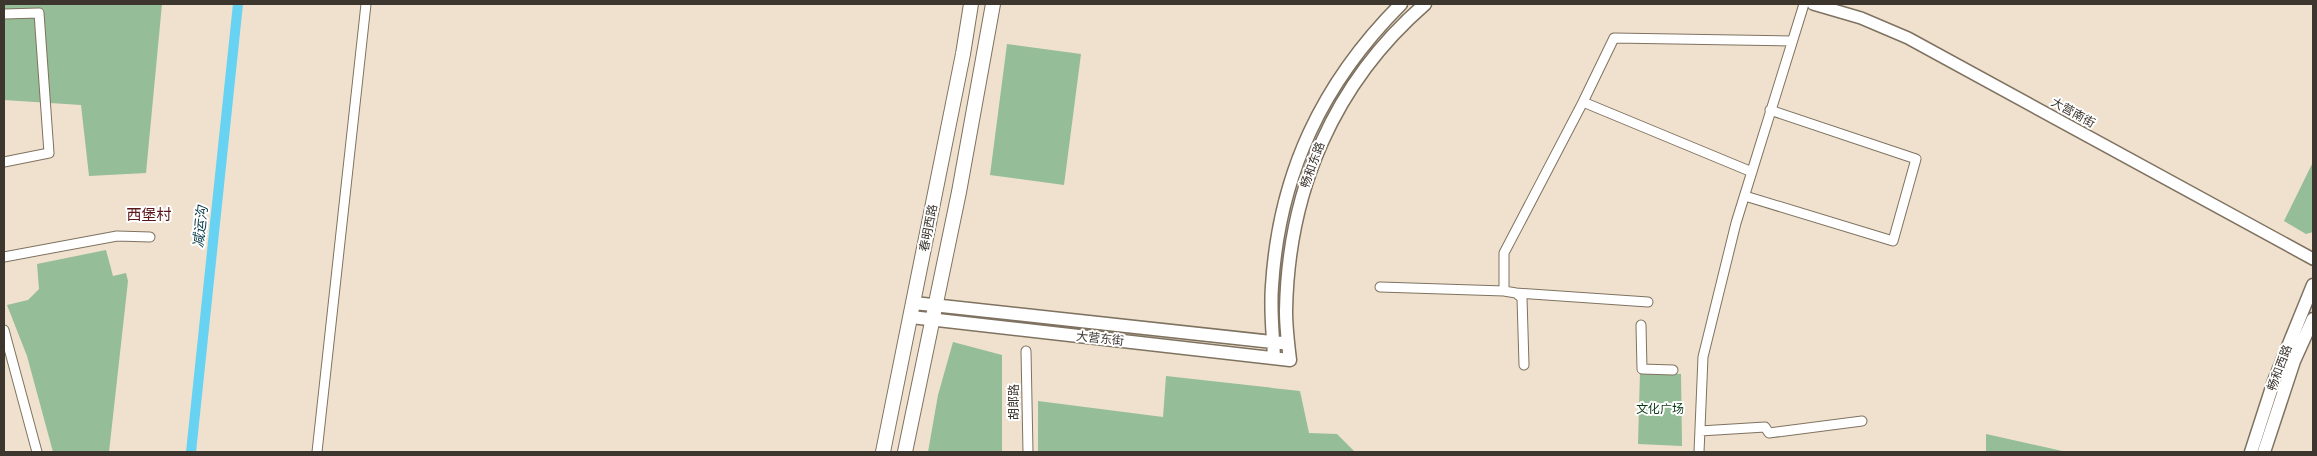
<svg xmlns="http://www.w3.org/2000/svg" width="2317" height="456" font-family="'Source Sans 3','Noto Sans SC',sans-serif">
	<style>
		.green { fill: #95bd97 }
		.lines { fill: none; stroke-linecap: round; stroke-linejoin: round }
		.canal { stroke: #68d2f2; stroke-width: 10 }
		.minor-casing { stroke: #7f7260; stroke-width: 11 }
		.tertiary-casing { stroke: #7f7260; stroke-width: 14 }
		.secondary-casing { stroke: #7f7260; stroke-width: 15 }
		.primary-casing { stroke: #7f7260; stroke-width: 16 }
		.minor { stroke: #fff; stroke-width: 9 }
		.tertiary { stroke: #fff; stroke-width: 11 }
		.secondary { stroke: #fff; stroke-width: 12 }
		.primary { stroke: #fff; stroke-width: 14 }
		.labels { text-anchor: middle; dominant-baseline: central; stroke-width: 4; stroke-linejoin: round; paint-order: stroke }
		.street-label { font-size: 12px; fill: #3c362f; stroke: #fff }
		.park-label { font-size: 12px; fill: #083812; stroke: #fff }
		.water-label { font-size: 14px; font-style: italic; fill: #11414e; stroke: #fff }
		.quarter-label { font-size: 15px; fill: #5a1618; stroke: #fff }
	</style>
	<rect width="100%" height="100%" fill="#efe1cd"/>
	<path class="green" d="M4 4H162L146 173 89 176 81 105 4 100Z
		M1007 44 1081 54 1064 185 990 175Z
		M2313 162V232L2306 234 2284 221Z
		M106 250 113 276 126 273 128 281 109 452H53L27 356 7 305 28 300 39 289 37 264Z
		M953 342 1002 355V452H928L938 395Z
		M1640 372 1681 374 1682 446 1638 444Z
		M1166 376 1300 391 1309 433 1337 434 1355 452H1038V401L1163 417Z
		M1986 434 2067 452H1986Z"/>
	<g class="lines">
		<path class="canal" d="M191 452 238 4"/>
		<g class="minor-casing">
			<path id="minor" d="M4 14 39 13 49 153 4 162
				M1583 102 1752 172
				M1745 196 1893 241 1916 159 1770 110
				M4 257 117 236 150 237
				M1380 287 1504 291
				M1516 293 1648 302
				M1641 325 1642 369 1673 370
				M4 330 37 452
				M1026 351 1028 452
				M1524 365 1522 298 1516 293 1504 291V253L1583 102 1614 38 1791 41
				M1700 431 1765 427 1769 433 1862 421
				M317 452 366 4
				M1699 452 1703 357 1736 223 1804 4"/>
		</g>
		<g class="tertiary-casing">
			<path id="tertiary" d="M1813 4 1861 18 1908 38 2313 259"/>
		</g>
		<g class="secondary-casing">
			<path id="secondary" d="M914 303 1282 343
				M911 317 1290 360C1288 344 1286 327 1286 311 1288 190 1334 83 1425 4
				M1274 358C1273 334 1270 310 1272 286 1279 174 1322 83 1401 4
				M2251 452 2274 381 2313 285
				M2264 452 2294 361 2313 319"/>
		</g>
		<g class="primary-casing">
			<path id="primary" d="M883 452 963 54 971 4
				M905 452 959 192 993 4"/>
		</g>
		<use href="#minor" class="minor"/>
		<use href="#tertiary" class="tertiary"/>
		<use href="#secondary" class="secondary"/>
		<use href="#primary" class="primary"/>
	</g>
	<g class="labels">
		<g class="street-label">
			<text transform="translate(2073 113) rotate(29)">大营南街</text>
			<text transform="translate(1313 165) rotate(-70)">畅和东路</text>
			<text transform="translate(929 228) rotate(-79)">春明西路</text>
			<text transform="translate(1100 339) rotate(6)">大营东街</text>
			<text transform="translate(2280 368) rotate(-69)">畅和西路</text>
			<text transform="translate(1014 402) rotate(-90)">胡郎路</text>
		</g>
		<g class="park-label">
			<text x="1660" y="409">文化广场</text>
		</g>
		<g class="water-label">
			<text transform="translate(201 227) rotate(-84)">减运沟</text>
		</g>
		<g class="quarter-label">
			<text x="149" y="215">西堡村</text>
		</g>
	</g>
	<rect width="2317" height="456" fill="none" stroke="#3c362f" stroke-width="10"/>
</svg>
